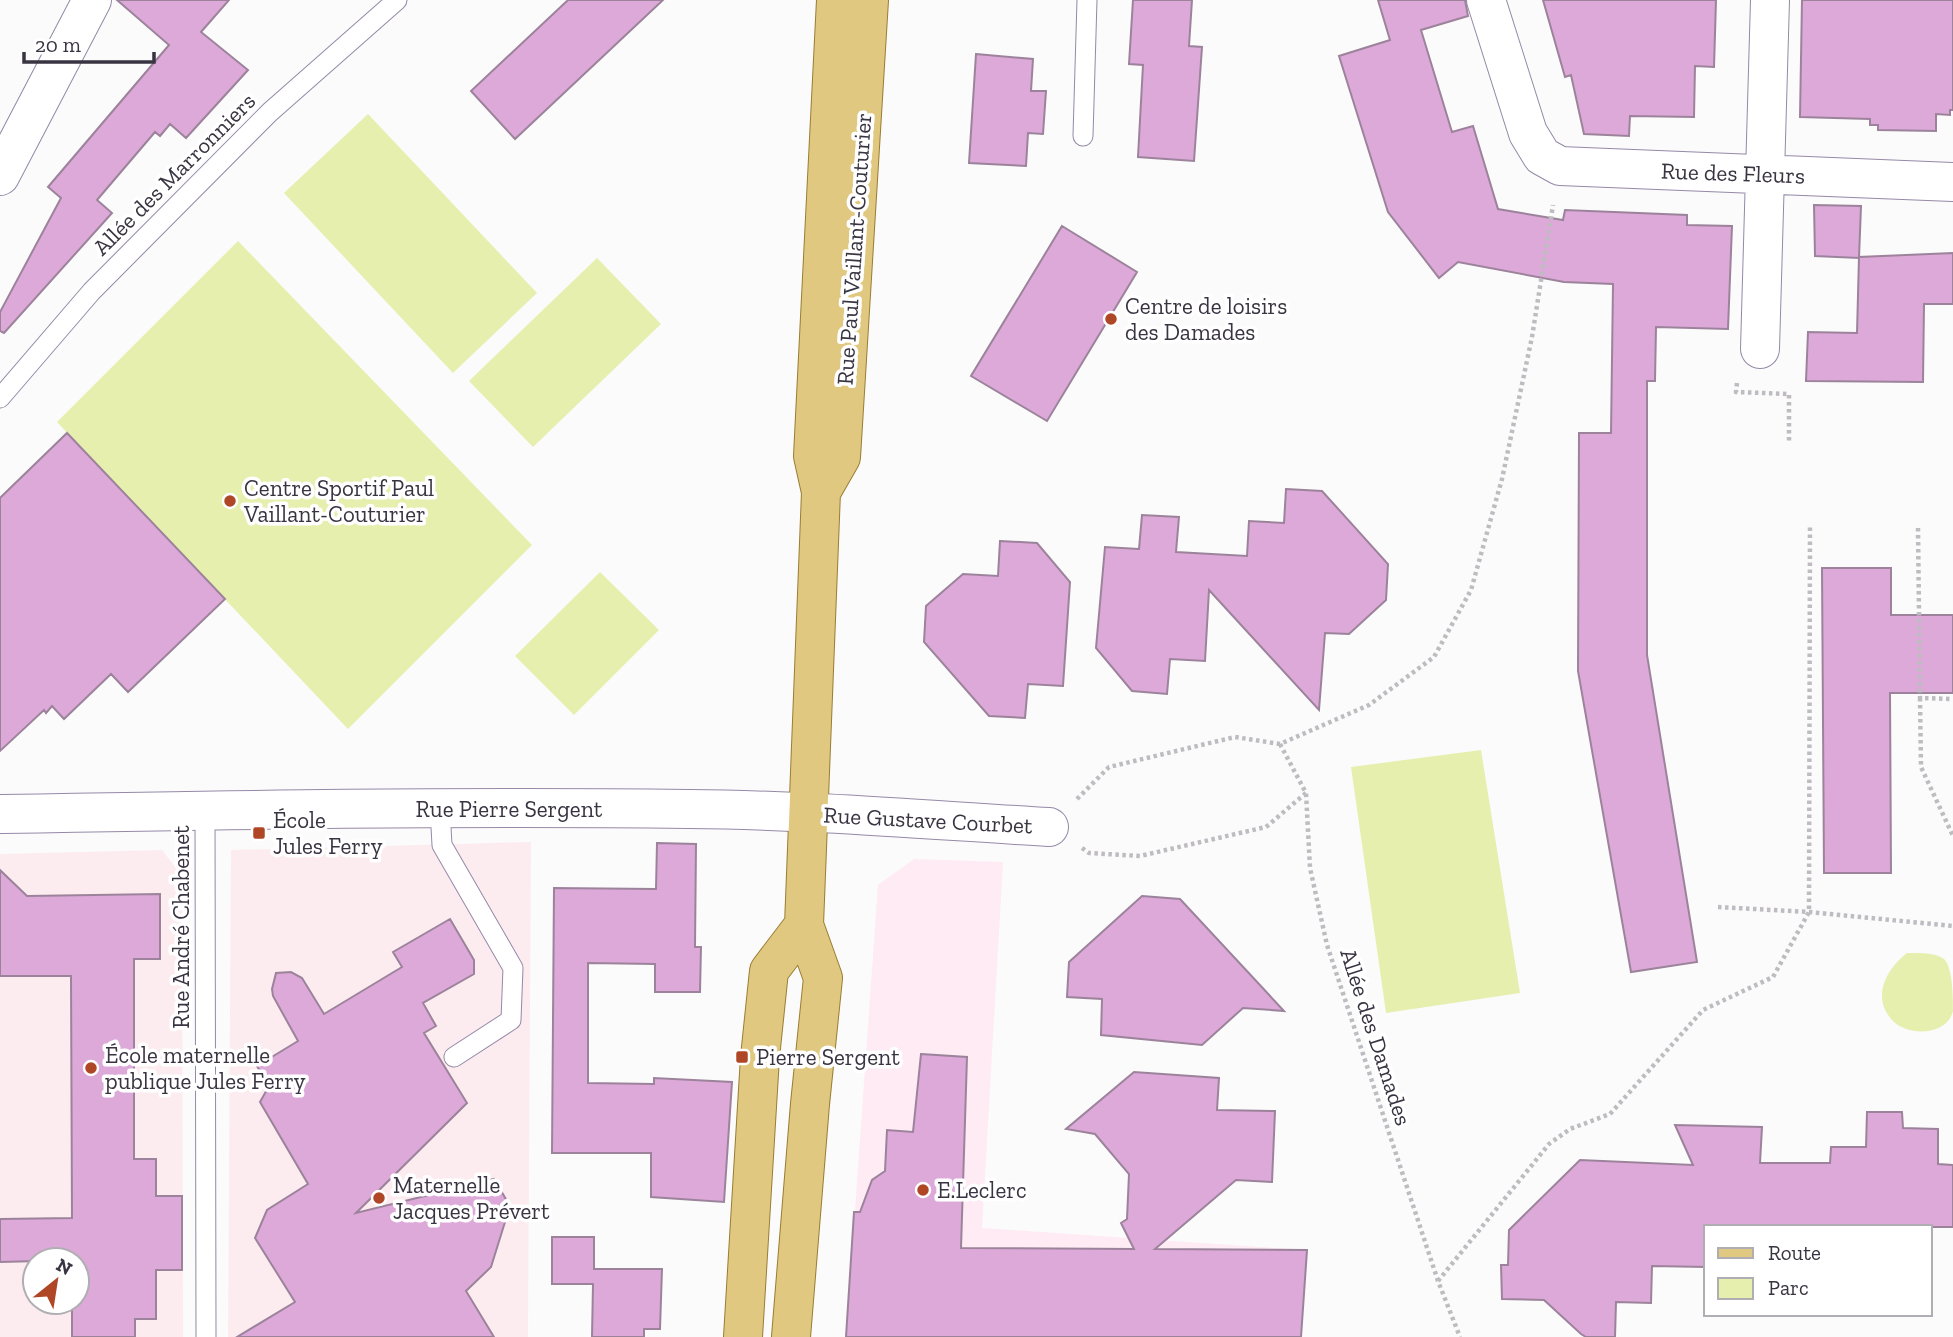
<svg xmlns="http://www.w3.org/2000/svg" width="1953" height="1337" font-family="'Zilla Slab',serif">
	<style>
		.commercial { fill: #feebf4 }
		.education { fill: #fcecef; fill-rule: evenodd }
		.green { fill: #e6efae }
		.building { fill: #dca9d9; stroke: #9c839b; stroke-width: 2 }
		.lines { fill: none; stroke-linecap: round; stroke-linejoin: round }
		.service-casing { stroke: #9489a7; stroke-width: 21 }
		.minor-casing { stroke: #9489a7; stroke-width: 40 }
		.tertiary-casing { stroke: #9489a7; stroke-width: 40 }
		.primary-casing { stroke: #997d33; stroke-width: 40 }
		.path { stroke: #bebcc0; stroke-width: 4.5; stroke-dasharray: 3.5 3.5; stroke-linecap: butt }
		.service { stroke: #fff; stroke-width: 19 }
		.minor { stroke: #fff; stroke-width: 38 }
		.tertiary { stroke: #fff; stroke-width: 38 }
		.primary { stroke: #e1c880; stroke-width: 38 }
		.poi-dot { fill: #af4726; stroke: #fff; stroke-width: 2.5 }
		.labels { text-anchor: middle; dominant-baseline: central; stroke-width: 7; stroke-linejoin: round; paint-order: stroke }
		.street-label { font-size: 23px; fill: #393441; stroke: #fff }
		.poi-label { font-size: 23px; fill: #393441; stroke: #fff; text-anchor: start }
	</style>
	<rect width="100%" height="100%" fill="#fbfbfb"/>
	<path class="commercial" d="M914 859 1003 862 982 1228 1307 1250 1301 1337H846L878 885Z"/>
	<path class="education" d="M531 842 528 1337H228L231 850Z
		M162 850 182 876 183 1337H0V854ZM35 1260H77V1302H35Z"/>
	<path class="green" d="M368 114 537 293 453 373 284 193Z
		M238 241 532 545 348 729 57 422Z
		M597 258 661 324 533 447 469 381Z
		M600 572 659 630 574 715 515 656Z
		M1481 750 1520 993 1386 1013 1351 767Z
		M1907 953C1919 953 1934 952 1944 959 1953 967 1953 999 1953 1011 1947 1036 1909 1036 1894 1022 1870 999 1886 969 1907 953Z"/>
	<path class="building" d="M117 0H229L201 32 248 70 186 138 170 124 160 136 155 132 97 200 112 213 4 333 0 331V312L61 198 48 187 169 45Z
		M568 0H663L515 139 471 91Z
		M1133 0H1192L1189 46 1202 47 1194 161 1138 157 1143 65 1129 64Z
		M1378 0H1465L1468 16 1421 30 1452 132 1473 126 1498 209 1563 220 1565 210 1687 215V225L1732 226 1728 329 1656 327 1655 381H1647V655L1697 962 1631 972 1578 671 1579 433H1611L1613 284 1564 282 1458 262 1439 278 1388 212 1339 56 1390 40Z
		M1543 0H1716L1714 67 1695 66 1694 117 1630 116 1629 136 1584 134 1571 75 1565 77Z
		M1802 0H1953V110H1950V115L1936 114V131L1878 130V125H1870V119L1800 117Z
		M976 54 1033 59 1031 91H1046L1043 134 1028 133 1026 166 969 163Z
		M1814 205 1861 206 1859 258 1815 256Z
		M1062 226 1137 272 1047 421 971 376Z
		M1953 253V304H1924L1923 382 1806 381 1808 332 1857 333 1859 257Z
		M67 433 225 599 128 692 111 674 64 719 52 706 46 713 44 710 0 751V498Z
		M1286 489 1322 491 1388 564 1386 600 1349 634 1325 633 1319 710 1209 590 1205 661 1170 659 1167 694 1132 691 1096 648 1105 547 1139 549 1142 515 1179 517 1176 552 1247 556 1249 521 1284 523Z
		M1000 541 1037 543 1070 582 1063 686 1028 684 1025 718 989 716 924 642 926 606 963 574 998 576Z
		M1822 568H1891V615H1953V693H1890L1891 873H1824Z
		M657 843 696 844 695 947H701L700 992H655V964L588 963V1083L654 1084V1078L732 1082 724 1202 651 1197V1153H552L554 888 656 889Z
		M0 870 27 896 160 894V959H134V1159H156V1196H182V1270H156V1319H135V1337H72V1302H77V1260L0 1262V1219L72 1218 71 976H0Z
		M1142 896 1180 899 1284 1011 1243 1008 1202 1045 1101 1035 1102 999 1067 997 1069 962Z
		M450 919 474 960V974L423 1003 436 1026 424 1033 467 1103 356 1213 494 1179 510 1206 491 1267 466 1291 494 1337H237L295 1302 255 1238 267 1210 308 1184 260 1102 269 1086 257 1066 298 1041 273 996 272 989 276 973 291 972 302 978 324 1014 402 967 393 952Z
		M921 1054 967 1057 961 1248 1134 1249 1121 1223 1127 1219 1129 1174 1095 1134 1066 1129 1134 1072 1219 1078 1217 1110 1275 1111 1272 1182 1236 1180 1155 1249 1307 1250 1301 1337H846L854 1212H860L872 1180 885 1171 887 1130 913 1132Z
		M1867 1112H1902L1903 1128 1938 1129V1164L1953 1165V1227H1706V1267L1652 1266 1651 1303 1616 1302 1615 1337H1586L1581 1334 1544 1300 1502 1299 1501 1265H1508L1509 1230 1580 1160 1693 1165 1675 1125 1762 1127 1760 1163H1830L1831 1147H1866Z
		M552 1237H594V1269H662L660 1329H644V1337H592L593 1284H552Z"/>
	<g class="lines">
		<g class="service-casing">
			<path id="service" d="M1083 136 1087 0
				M0 398 92 291 270 112 397 0
				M440 809 442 845 513 968 511 1020 454 1057
				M205 810 206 1337"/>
		</g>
		<g class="minor-casing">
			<path id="minor" d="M1486 0 1528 133 1542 156 1560 166 1953 182
				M1760 349 1770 0
				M0 814C230 810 459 806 689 809 809 810 929 820 1049 827"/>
		</g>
		<g class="tertiary-casing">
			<path id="tertiary" d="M0 176 92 0"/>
		</g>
		<g class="primary-casing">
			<path id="primary" d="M821 492 841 457 869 0
				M743 1337 760 1057 769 971 804 925
				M791 1337 810 1104 823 978 804 925 821 492 813 456 836 0"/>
		</g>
		<path class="path" d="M1737 383 1736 392 1789 394V442
			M1918 528 1920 698 1953 699
			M1920 698 1921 767 1953 836
			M1280 744 1306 793 1310 868 1327 945 1438 1281 1460 1337
			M1077 799 1109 767 1235 737 1280 744 1369 705 1434 657 1471 590 1502 479 1532 337 1553 205
			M1082 848 1089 853 1140 856 1266 827 1306 793
			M1718 907 1809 912 1953 926
			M1438 1281 1549 1144 1570 1129 1610 1114 1703 1010 1773 977 1809 912 1810 525"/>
		<use href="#service" class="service"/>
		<use href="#minor" class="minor"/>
		<use href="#tertiary" class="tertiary"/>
		<use href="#primary" class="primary"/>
	</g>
	<g class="poi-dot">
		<circle cx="1111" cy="319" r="7"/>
		<circle cx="230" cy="501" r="7"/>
		<rect x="252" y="826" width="14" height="14" rx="3.5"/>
		<rect x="735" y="1050" width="14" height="14" rx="3.5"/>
		<circle cx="91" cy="1068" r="7"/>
		<circle cx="923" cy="1190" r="7"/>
		<circle cx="379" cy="1198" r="7"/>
	</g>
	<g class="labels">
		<g class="street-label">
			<text transform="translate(1733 173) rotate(2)">Rue des Fleurs</text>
			<text transform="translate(174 174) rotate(-45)">Allée des Marronniers</text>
			<text transform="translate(854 249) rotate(-86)">Rue Paul Vaillant-Couturier</text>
			<text x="509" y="809">Rue Pierre Sergent</text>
			<text transform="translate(928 820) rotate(3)">Rue Gustave Courbet</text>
			<text transform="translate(181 927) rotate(-90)">Rue André Chabenet</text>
			<text transform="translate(1376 1037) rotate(72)">Allée des Damades</text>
		</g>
		<g class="poi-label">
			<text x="1125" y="306">Centre de loisirs<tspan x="1125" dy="26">des Damades</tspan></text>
			<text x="244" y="488">Centre Sportif Paul<tspan x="244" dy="26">Vaillant-Couturier</tspan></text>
			<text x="273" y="820">École<tspan x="273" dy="26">Jules Ferry</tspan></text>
			<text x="105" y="1055">École maternelle<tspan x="105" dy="26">publique Jules Ferry</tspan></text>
			<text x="756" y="1057">Pierre Sergent</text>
			<text x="393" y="1185">Maternelle<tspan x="393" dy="26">Jacques Prévert</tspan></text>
			<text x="937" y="1190">E.Leclerc</text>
		</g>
	</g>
	<rect x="1704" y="1225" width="228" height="91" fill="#ffffff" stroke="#b0aeb3" stroke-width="2"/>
	<rect x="1718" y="1248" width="35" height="10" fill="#e1c880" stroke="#b0aeb3" stroke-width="2"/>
	<text x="1768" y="1260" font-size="21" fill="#393441">Route</text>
	<rect x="1718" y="1278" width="35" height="21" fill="#e6efae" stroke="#b0aeb3" stroke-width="2"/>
	<text x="1768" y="1295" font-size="21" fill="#393441">Parc</text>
	<g transform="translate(56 1281) rotate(30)"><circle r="33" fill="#ffffff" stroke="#b0aeb3" stroke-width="2"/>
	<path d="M0-5L12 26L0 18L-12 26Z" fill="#af4726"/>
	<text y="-10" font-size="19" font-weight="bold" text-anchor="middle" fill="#393441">N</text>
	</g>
	<path d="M24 52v10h130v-10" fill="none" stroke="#393441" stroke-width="3.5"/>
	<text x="35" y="52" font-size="21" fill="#393441" stroke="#ffffff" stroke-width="5" paint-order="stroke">20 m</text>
</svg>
